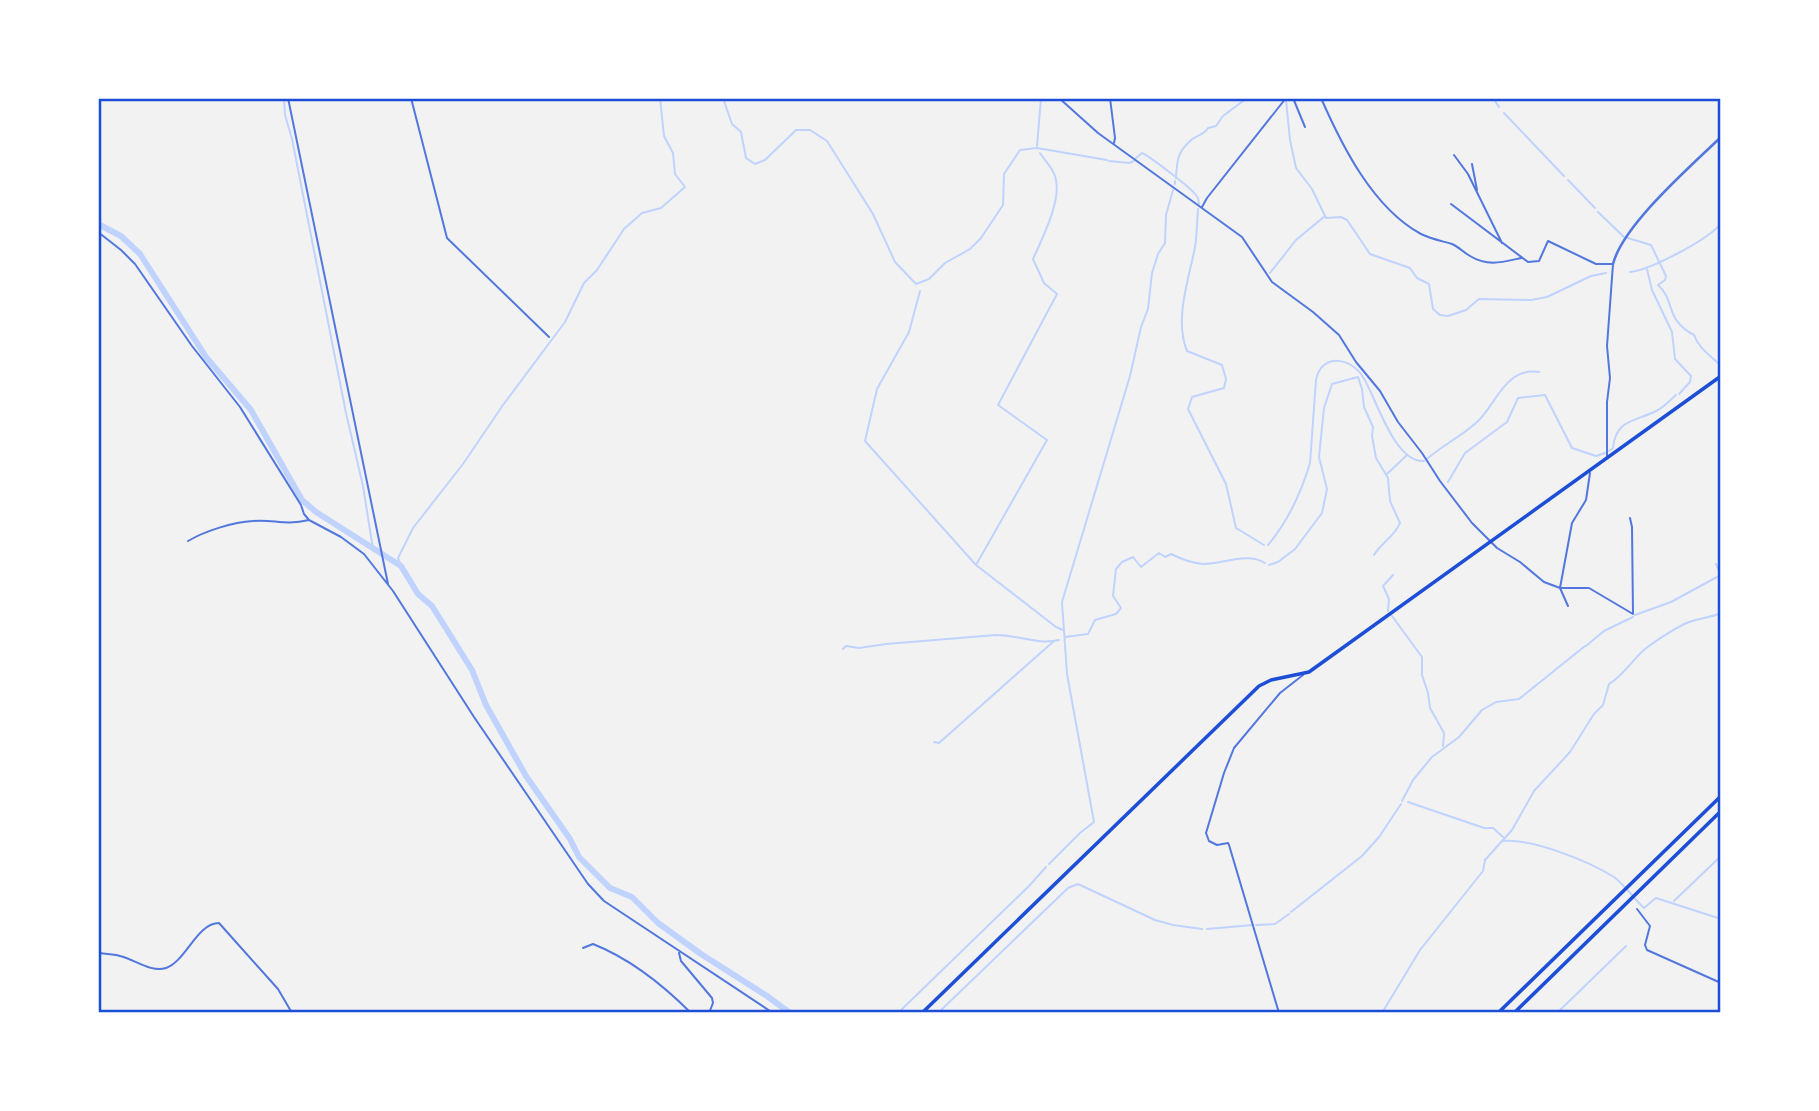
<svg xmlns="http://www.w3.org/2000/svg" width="1819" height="1111" font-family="Helvetica,sans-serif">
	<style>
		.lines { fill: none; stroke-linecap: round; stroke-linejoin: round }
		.stream { stroke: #bfd3fe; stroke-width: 2 }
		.river { stroke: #bfd3fe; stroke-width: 6 }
		.minor { stroke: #5277de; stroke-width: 2 }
		.tertiary { stroke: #5277de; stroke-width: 2.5 }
		.primary { stroke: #1d4ed8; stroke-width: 3.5 }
		.motorway { stroke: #1d4ed8; stroke-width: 3.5 }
		.neatline { fill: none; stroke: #1d4ed8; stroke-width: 2.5 }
	</style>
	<rect width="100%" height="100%" fill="#f2f2f2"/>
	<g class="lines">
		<path class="stream" d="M284 98 285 115 292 139 346 413 363 486 373 549
			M723 98 732 124 741 132 746 158 755 164 765 160 796 130H810L827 141 873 214 895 262 916 284 929 279 945 263 970 249 981 238 1003 205 1004 174 1020 150 1037 148 1107 160
			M1493 98 1499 107
			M1286 100 1290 140 1296 168 1312 189 1326 218 1341 217 1347 220 1370 254 1410 268 1417 278 1429 284 1433 309 1440 315 1448 316 1466 310 1479 299 1531 300 1547 297 1591 276 1606 273
			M1504 113 1564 176
			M1037 146 1041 98
			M1136 158 1142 153C1148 155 1191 188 1195 194 1199 199 1198 198 1199 204
			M1109 161 1129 163 1134 161
			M1176 178C1177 161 1177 153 1190 141 1196 135 1203 136 1208 128L1216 126 1223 116 1247 98
			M1568 180 1595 208
			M1175 184V181
			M1198 209C1197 221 1197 235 1195 247 1189 279 1174 319 1187 351L1222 365 1226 379 1224 388 1192 397 1188 409 1226 484 1236 528 1264 545
			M1598 212 1624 237
			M1628 238 1651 245 1666 276 1665 280 1658 285C1676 301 1664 319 1694 335 1699 349 1710 355 1721 366
			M1647 269 1652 290 1672 332 1675 359 1691 376 1690 382 1679 394
			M1630 272C1650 270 1710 239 1721 223
			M1270 273 1296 240 1325 216
			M920 291 909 332 877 389 865 441 976 565 1056 627 1063 630
			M1609 451 1613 448C1616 418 1636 422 1658 410 1665 406 1670 400 1676 395
			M1427 459C1443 445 1462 436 1477 422 1496 405 1505 367 1539 372
			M1387 474 1407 455
			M1448 482 1465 453 1507 422 1518 398 1545 395 1572 448 1596 456 1605 453
			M1268 545C1289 520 1301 493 1310 463L1316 380C1321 353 1351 357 1363 377 1376 397 1394 463 1424 461
			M1716 564 1721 575
			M976 565 1047 440 998 405 1057 294 1044 283 1033 259C1042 239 1063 198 1055 176 1052 167 1045 161 1040 153
			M1269 565 1278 562 1295 549 1322 513 1327 489 1319 457 1324 408 1332 384 1358 377 1362 389 1364 407 1373 427 1372 436 1376 458 1388 478 1390 501 1400 523C1395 536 1381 543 1374 555
			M401 566 398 558 413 528 463 464 503 405 565 322 584 283 597 270 624 229 642 213 661 208 685 187 675 174 673 153 664 136 660 98
			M1388 611 1389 599 1383 586 1393 575
			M1635 615 1671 602 1717 577
			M1392 616 1422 657V675L1428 693 1430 708 1444 733 1443 746
			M1065 637 1088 634 1095 620 1116 614 1121 608 1113 596 1116 569 1122 562 1133 557 1141 567 1159 553 1165 557 1171 554C1181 559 1192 563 1203 564 1223 564 1247 552 1265 563
			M1586 646 1604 631 1633 617
			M843 649 846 646 859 648 886 644 996 635C1019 635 1037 645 1059 640
			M934 742 939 743 1054 641
			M1402 801 1413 780 1432 757 1459 737 1482 710 1496 702 1519 699 1585 646
			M1408 802 1484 828H1493L1503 837
			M1502 841C1532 838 1588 861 1614 877 1625 885 1634 899 1644 908L1656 898 1721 919
			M1049 864 1080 833 1094 822 1067 674 1062 602 1130 376 1141 327 1148 309 1152 273 1158 254 1165 243 1166 215 1173 190
			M1674 901 1721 856
			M1291 912 1362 856 1379 837 1401 804
			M1256 925 1275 924 1289 914
			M1207 929 1253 925
			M898 1013 1029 886 1046 867
			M938 1013 1068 888 1078 884 1155 920 1173 925 1202 929
			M1382 1013 1420 950 1483 871 1485 860 1512 830 1534 791 1570 752 1594 714 1603 705 1609 684C1623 676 1633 659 1645 649 1654 642 1678 626 1689 622 1699 618 1710 618 1721 613
			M1557 1013 1626 946"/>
		<path class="river" d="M98 224 121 236 140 254 206 357 251 410 302 500 316 512 401 566 418 594 432 606 472 670 486 705 526 776 570 839 579 857 610 888 632 897 658 923 701 954 767 996 790 1013"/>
		<path class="minor" d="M288 98 388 584
			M411 98 447 238 549 337
			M1059 98 1098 133 1242 237 1272 282 1313 312 1339 335 1356 362 1380 391 1398 422 1422 453 1440 481 1472 523 1497 548 1520 562 1544 582 1560 588H1589L1633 614
			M1110 98 1115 138 1114 143
			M1293 98 1305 127
			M1321 98C1342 146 1373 208 1421 234 1431 239 1442 241 1452 244 1459 247 1463 252 1470 256 1488 267 1503 262 1521 258
			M1454 155 1468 174 1502 243
			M1472 164 1477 190
			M1451 204 1528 262 1539 261 1548 241 1596 264H1613L1607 346 1610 378 1607 402V456
			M1202 207 1207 198 1286 98
			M98 232 121 250 135 264 192 346 240 407 301 505 304 514 309 520 341 537 364 554 393 591 474 717 588 884 604 901 773 1013
			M1630 518 1632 527 1633 614
			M188 541C205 531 233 522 253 521 274 519 284 526 309 520
			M1568 606 1560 588 1572 523 1586 500 1590 473
			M1637 909 1650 926 1645 945 1647 950 1721 983
			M583 948 593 944C631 959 663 985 691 1013
			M98 953C105 954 113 954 120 956 134 959 151 973 166 968 186 961 197 923 219 923L278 989 292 1013
			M679 953 681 961 712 998 713 1003 709 1013
			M1279 1013 1229 845 1228 843 1217 845 1209 841 1206 833 1224 773 1234 748 1280 693 1303 675"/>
		<path class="tertiary" d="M1613 264C1623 225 1691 166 1721 137"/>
		<path class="primary" d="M922 1013 1259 686 1271 680 1309 672 1721 376"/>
		<path class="motorway" d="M1498 1013 1721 796
			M1514 1013 1721 811"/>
	</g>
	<rect width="1819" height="1111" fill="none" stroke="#ffffff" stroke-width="200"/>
	<rect x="100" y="100" width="1619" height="911" class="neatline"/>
</svg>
